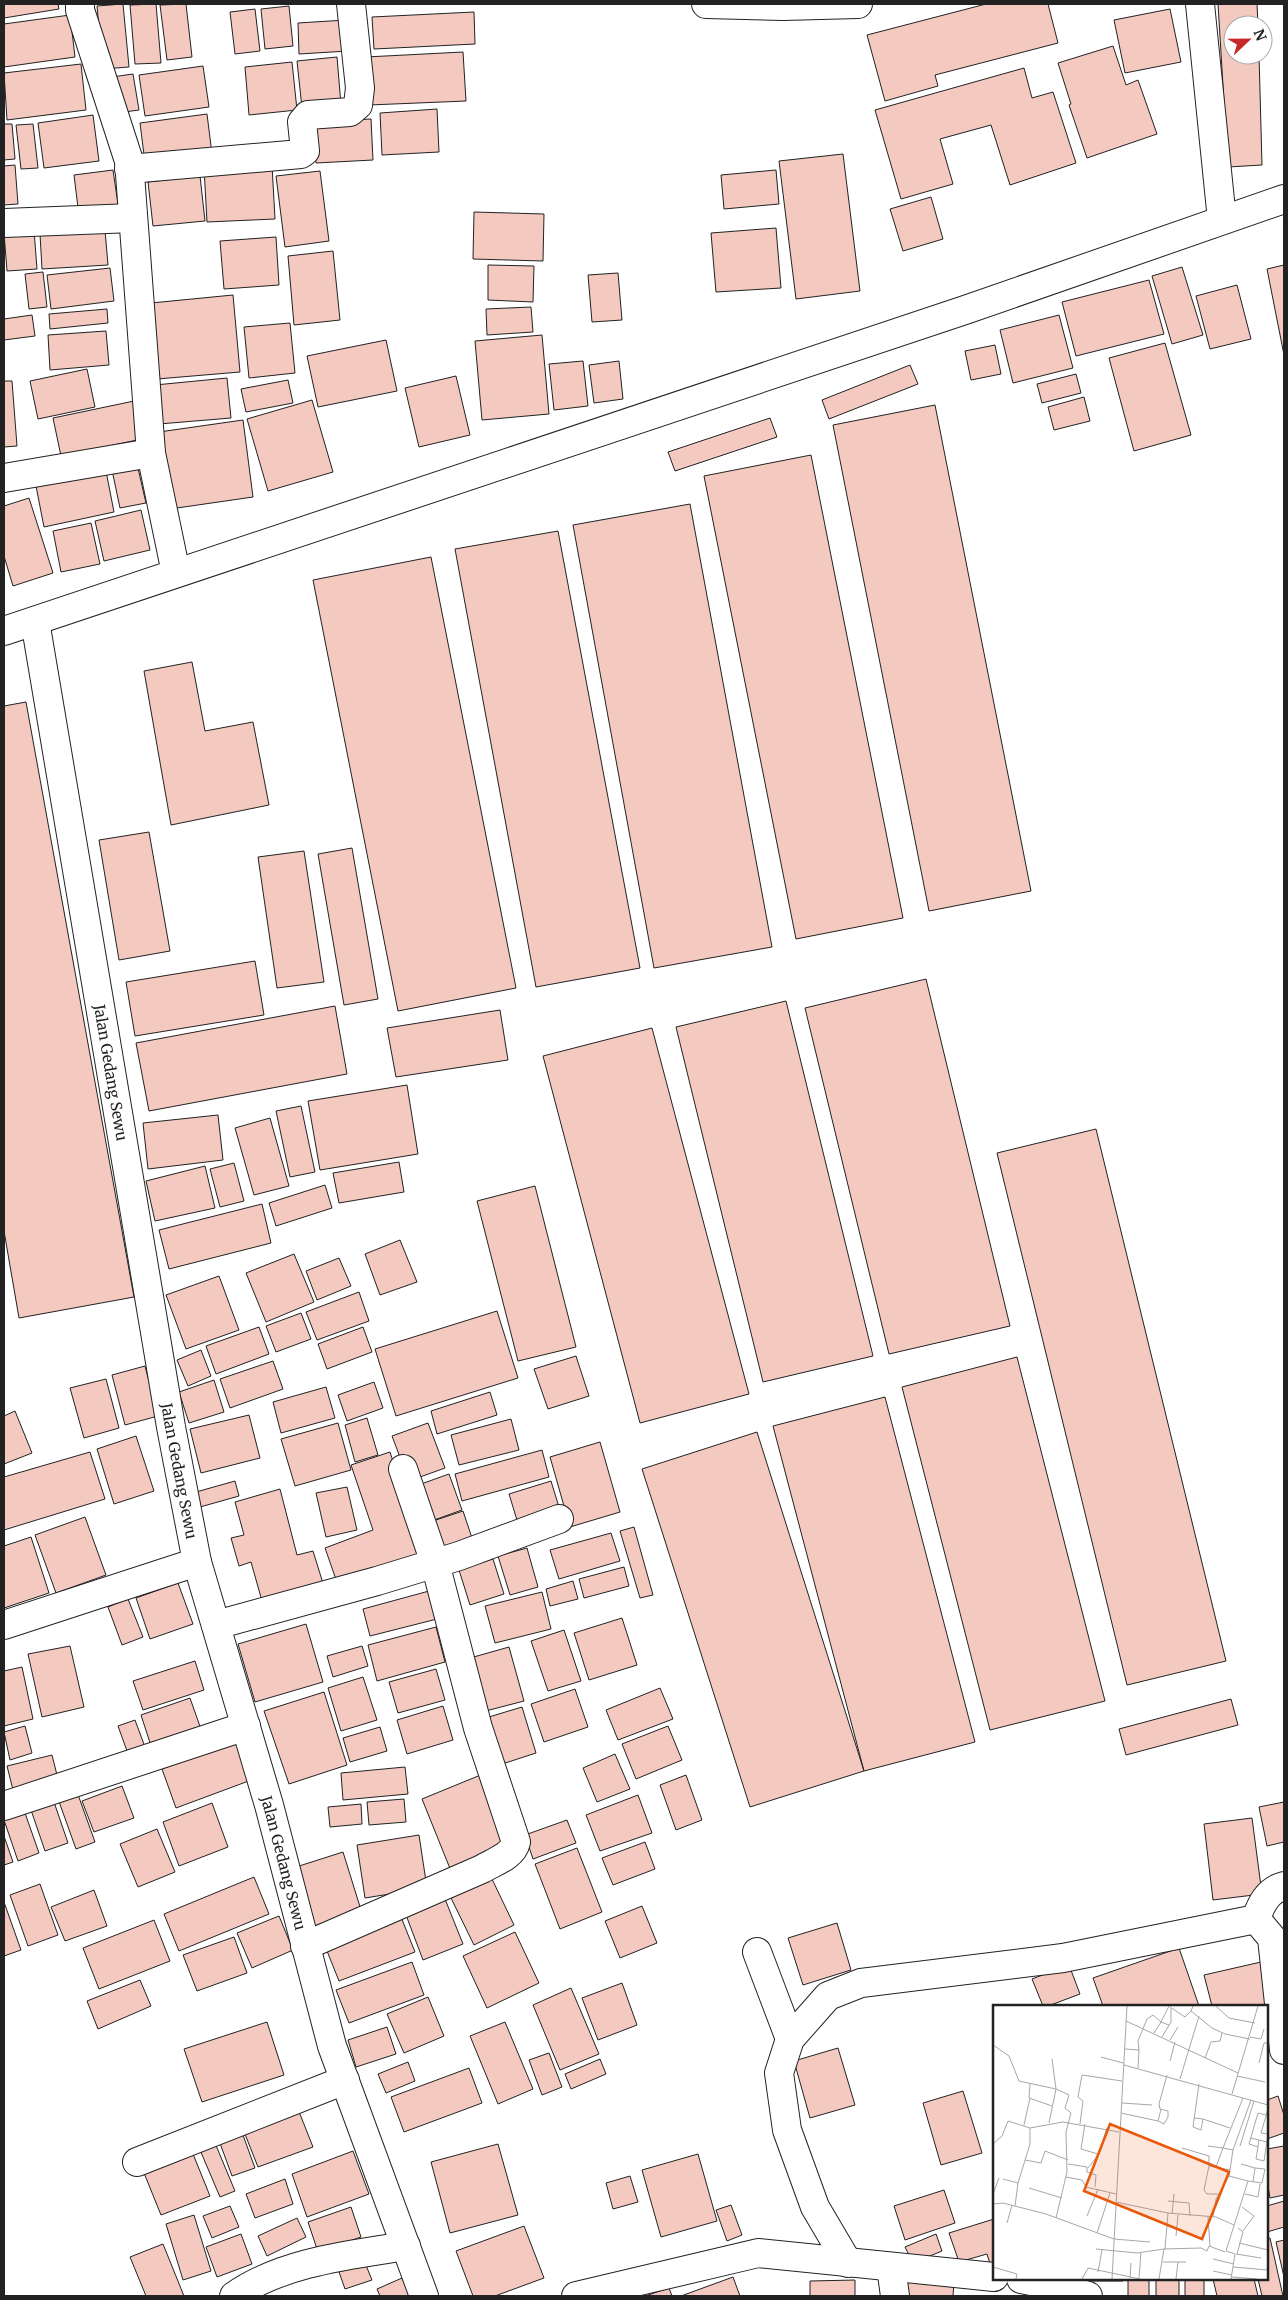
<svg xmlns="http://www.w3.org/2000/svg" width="1288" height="2300" font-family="Merriweather,serif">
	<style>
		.building { fill: #f3c9c0; stroke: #222 }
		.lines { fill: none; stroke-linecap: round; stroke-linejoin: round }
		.minor-casing { stroke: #222; stroke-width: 30 }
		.secondary-casing { stroke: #222; stroke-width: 30 }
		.minor { stroke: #fff; stroke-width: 28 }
		.secondary { stroke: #fff; stroke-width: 28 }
		.labels { text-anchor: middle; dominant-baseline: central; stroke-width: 4; stroke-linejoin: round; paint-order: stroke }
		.street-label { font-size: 15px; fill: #222; stroke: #fff }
		.inset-road { fill: none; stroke: #a7a7a7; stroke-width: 1 }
		.view { fill: #e8590c; fill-opacity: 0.15; stroke: #e8590c; stroke-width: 2.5 }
		.inset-edge { fill: none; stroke: #222; stroke-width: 2.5 }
	</style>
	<rect width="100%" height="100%" fill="#fff"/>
	<path class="building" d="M4 4H58L59 9 4 18Z
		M123 4 129 67 103 69 97 6Z
		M156 4 161 63 135 64 130 5Z
		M186 4 192 57 167 60 160 5Z
		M986 4H1048L1058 43 935 75 938 86 885 101 867 35Z
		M1218 4H1257L1258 25H1233V55H1259L1262 165 1228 167Z
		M289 6 293 46 265 49 261 9Z
		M255 9 260 51 235 54 230 12Z
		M1170 9 1181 62 1125 73 1114 20Z
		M474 12 475 44 374 49 372 17Z
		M70 15 75 57 4 67V24Z
		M346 20 348 51 299 54 298 23Z
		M1113 46 1126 85 1138 80 1157 134 1087 158 1069 105 1071 104 1058 63Z
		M463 52 466 101 369 105 366 57Z
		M337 57 341 105 302 108 297 61Z
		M292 62 297 110 249 115 245 67Z
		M81 64 86 110 7 120 4 73Z
		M203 66 209 107 145 116 139 75Z
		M1024 68 1032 98 1053 92 1076 163 1010 185 991 125 940 139 953 184 901 199 875 110Z
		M133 74 139 110 117 113 112 77Z
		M437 109 439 152 382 155 380 113Z
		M207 114 212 154 145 163 140 123Z
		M93 115 99 161 44 168 38 123Z
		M371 119 373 160 316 163 314 122Z
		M4 124H12L15 159 4 160Z
		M33 124 38 168 21 169 16 125Z
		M843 154 860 291 796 299 779 161Z
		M15 165 18 204 4 205V166Z
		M272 165 275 219 207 222 204 168Z
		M113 170 119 211 79 216 74 175Z
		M776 170 779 204 724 209 721 175Z
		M320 171 329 241 285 247 276 176Z
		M200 176 205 221 153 226 148 182Z
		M931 197 943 239 903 251 890 209Z
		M474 212 544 214 543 261 473 259Z
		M776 228 781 288 716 292 711 233Z
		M34 230 37 269 7 271 4 233Z
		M105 230 108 265 42 269 40 234Z
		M276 237 279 285 224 289 220 241Z
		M333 251 340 320 294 325 288 256Z
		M488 265 534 266 533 302 488 300Z
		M1284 265V355L1267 269Z
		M1182 267 1203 335 1172 344 1152 276Z
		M110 268 114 301 51 309 47 275Z
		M43 272 47 307 29 309 25 274Z
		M618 273 622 320 592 322 588 275Z
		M1149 280 1164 334 1076 356 1062 302Z
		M1237 285 1251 339 1210 349 1196 296Z
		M233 295 240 372 157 379 151 303Z
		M531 307 533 332 487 335 486 309Z
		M107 309 108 323 50 329 49 314Z
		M32 315 35 336 4 340V319Z
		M1059 315 1073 368 1013 383 1000 330Z
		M290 323 295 373 249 378 244 327Z
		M106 331 109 365 50 370 48 335Z
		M542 335 549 414 482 420 475 341Z
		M386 340 397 391 318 407 307 356Z
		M1165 343 1191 435 1134 451 1109 358Z
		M995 345 1001 374 971 380 965 351Z
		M583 361 588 406 554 410 549 364Z
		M619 361 623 399 594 403 589 365Z
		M910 365 918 384 829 419 822 400Z
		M87 369 95 407 38 419 30 381Z
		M1076 374 1081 393 1042 403 1037 384Z
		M456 376 470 435 419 447 405 388Z
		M227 378 231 418 159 424 155 385Z
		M288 380 293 403 246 412 241 389Z
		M4 381H12L17 446 4 447Z
		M1084 397 1090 421 1054 430 1048 407Z
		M312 400 333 472 268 491 247 419Z
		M134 401 142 439 61 456 53 418Z
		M935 405 1031 891 929 911 833 425Z
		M770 418 777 437 675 471 668 452Z
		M243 420 253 497 170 509 159 432Z
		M811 455 903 918 796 939 704 476Z
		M137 464 146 503 120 508 112 470Z
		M106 471 114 512 44 527 36 486Z
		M29 498 53 573 13 586 4 556V506Z
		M690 504 772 947 654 968 573 525Z
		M141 510 150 550 104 561 95 521Z
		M91 523 100 564 61 572 53 531Z
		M558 531 640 968 536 987 455 549Z
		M431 557 516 988 398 1011 313 580Z
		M192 662 205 731 253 722 269 805 171 825 144 671Z
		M26 702 134 1297 19 1318 4 1231V706Z
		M149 832 170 951 119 960 99 840Z
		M352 848 378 999 344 1005 318 854Z
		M304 851 324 982 277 988 258 857Z
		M255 961 264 1015 135 1036 126 982Z
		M926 979 1010 1326 889 1354 805 1008Z
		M786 1001 873 1356 763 1382 676 1027Z
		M335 1006 347 1074 149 1111 136 1043Z
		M500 1010 508 1060 396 1077 387 1028Z
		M652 1028 749 1394 640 1423 543 1056Z
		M407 1085 418 1154 320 1170 308 1101Z
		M301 1106 315 1172 290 1177 276 1111Z
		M218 1115 223 1160 148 1169 143 1123Z
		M270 1118 289 1186 254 1195 235 1128Z
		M1096 1129 1226 1661 1127 1685 997 1153Z
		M399 1162 404 1192 339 1203 333 1173Z
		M234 1163 244 1201 220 1207 210 1169Z
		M205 1166 215 1208 155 1221 146 1181Z
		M325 1185 332 1208 276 1226 269 1203Z
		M535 1186 576 1347 518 1361 477 1201Z
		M262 1204 271 1243 169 1269 159 1230Z
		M400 1240 417 1282 380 1295 365 1254Z
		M294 1254 314 1302 266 1322 246 1273Z
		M339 1258 351 1286 317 1300 306 1271Z
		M219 1276 239 1330 186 1349 166 1295Z
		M359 1292 369 1321 317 1340 306 1312Z
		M497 1311 518 1378 396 1416 375 1349Z
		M301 1313 311 1339 276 1352 266 1326Z
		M259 1327 269 1354 216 1374 206 1346Z
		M363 1327 372 1352 327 1369 318 1344Z
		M201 1350 211 1376 188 1386 177 1360Z
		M576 1356 589 1396 548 1409 534 1369Z
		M1017 1357 1105 1701 990 1730 902 1387Z
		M273 1361 283 1389 230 1408 220 1379Z
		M145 1366 158 1416 125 1425 112 1375Z
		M106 1379 119 1428 84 1438 70 1388Z
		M214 1380 224 1412 189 1423 179 1392Z
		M374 1382 383 1408 347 1421 338 1395Z
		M326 1387 335 1418 281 1433 273 1402Z
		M490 1392 497 1415 437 1434 431 1411Z
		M885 1397 975 1742 864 1771 773 1426Z
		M15 1411 32 1453 4 1464V1416Z
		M249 1415 260 1458 201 1473 190 1429Z
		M367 1418 378 1455 355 1462 345 1425Z
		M511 1419 519 1450 459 1465 451 1435Z
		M338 1423 351 1470 295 1486 281 1439Z
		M428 1423 445 1468 409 1481 392 1436Z
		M757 1432 864 1771 750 1807 642 1469Z
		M136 1436 154 1491 114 1504 97 1449Z
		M600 1442 620 1512 570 1527 550 1457Z
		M542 1450 549 1477 462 1501 455 1474Z
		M90 1452 105 1499 4 1530V1477Z
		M390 1452 425 1561 340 1591 325 1548 373 1530 351 1465Z
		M449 1474 462 1510 423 1524 410 1488Z
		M235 1481 239 1496 200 1507 196 1492Z
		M551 1481 562 1517 520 1530 509 1494Z
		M347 1487 357 1530 326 1537 316 1493Z
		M280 1489 297 1555 313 1551 326 1593 262 1601 251 1562 239 1566 231 1538 244 1535 235 1502Z
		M463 1511 475 1547 439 1559 427 1523Z
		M85 1517 106 1575 56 1593 35 1535Z
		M634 1527 653 1595 640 1598 620 1531Z
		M611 1533 620 1561 559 1579 550 1550Z
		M31 1537 49 1593 4 1608V1546Z
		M527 1548 538 1587 510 1595 498 1556Z
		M493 1559 504 1594 470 1605 459 1570Z
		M624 1567 629 1586 584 1598 579 1579Z
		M573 1581 578 1599 550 1606 546 1589Z
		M178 1583 193 1624 150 1639 136 1598Z
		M429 1591 437 1619 370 1636 363 1609Z
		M542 1592 551 1629 495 1643 485 1606Z
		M128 1599 143 1637 122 1645 108 1607Z
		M622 1618 637 1665 589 1680 574 1633Z
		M306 1624 323 1682 255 1702 238 1644Z
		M436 1627 445 1662 377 1681 368 1645Z
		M564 1630 581 1681 548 1691 531 1641Z
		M70 1646 84 1707 42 1717 28 1654Z
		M362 1646 368 1666 333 1677 327 1656Z
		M509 1647 524 1701 478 1713 463 1660Z
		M195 1661 204 1690 143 1710 133 1681Z
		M22 1667 33 1719 4 1726V1671Z
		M436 1669 445 1700 398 1713 389 1682Z
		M363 1677 377 1720 341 1731 328 1688Z
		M660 1688 673 1719 618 1740 606 1710Z
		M575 1689 588 1727 544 1742 531 1704Z
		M324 1692 347 1765 289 1784 264 1711Z
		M190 1698 203 1735 153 1752 141 1715Z
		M1231 1699 1238 1725 1126 1755 1119 1729Z
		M443 1706 453 1740 407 1754 397 1720Z
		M522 1707 536 1753 493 1767 479 1720Z
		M135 1720 148 1755 131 1762 118 1726Z
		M25 1726 32 1753 10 1760 4 1732Z
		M668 1726 682 1760 636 1779 622 1744Z
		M380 1727 387 1751 350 1762 343 1738Z
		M240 1740 254 1779 176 1808 162 1769Z
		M615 1754 630 1789 597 1802 583 1768Z
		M52 1755 60 1787 15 1798 7 1766Z
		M405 1767 408 1794 343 1800 341 1773Z
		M483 1774 512 1845 451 1871 422 1799Z
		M686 1775 702 1820 676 1830 660 1785Z
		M122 1786 134 1818 94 1832 82 1801Z
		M76 1789 95 1842 76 1849 57 1796Z
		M638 1795 652 1833 600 1851 586 1815Z
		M404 1799 406 1822 369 1825 367 1802Z
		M54 1802 68 1843 45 1851 31 1810Z
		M1284 1802V1842L1267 1846 1259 1807Z
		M212 1803 228 1847 179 1866 163 1822Z
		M361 1804 362 1824 330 1827 328 1807Z
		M25 1813 39 1853 18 1861 4 1820Z
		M1252 1818 1262 1894 1213 1900 1204 1824Z
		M567 1820 576 1843 533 1859 525 1835Z
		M157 1829 175 1872 138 1887 120 1844Z
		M419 1835 427 1888 365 1898 357 1845Z
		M4 1836 13 1862 4 1865Z
		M645 1842 655 1869 613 1885 602 1858Z
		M577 1848 602 1912 560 1929 535 1864Z
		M343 1852 361 1910 315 1926 296 1867Z
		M254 1877 269 1914 179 1951 164 1914Z
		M492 1879 514 1925 474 1945 451 1898Z
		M40 1884 58 1935 28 1946 10 1895Z
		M94 1890 107 1926 65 1941 51 1907Z
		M445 1899 463 1944 423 1960 406 1915Z
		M4 1902 21 1950 4 1956Z
		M642 1906 657 1943 620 1958 605 1921Z
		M399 1912 415 1952 339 1981 323 1941Z
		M279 1916 293 1950 252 1968 237 1933Z
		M154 1920 170 1961 99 1989 83 1948Z
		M837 1923 851 1970 803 1985 788 1938Z
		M515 1932 539 1983 487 2008 463 1956Z
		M234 1937 247 1973 197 1991 183 1955Z
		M1179 1948 1199 2006H1103L1093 1978Z
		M412 1962 424 1995 349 2023 336 1990Z
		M1261 1962 1276 2020 1267 2022V2006H1212L1204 1975Z
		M1069 1965 1080 1994 1048 2006H1043L1032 1979Z
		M140 1980 151 2006 98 2029 87 2001Z
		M622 1983 637 2025 598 2040 582 1998Z
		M571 1988 599 2054 560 2070 533 2005Z
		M428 1997 444 2036 404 2053 387 2014Z
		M267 2022 284 2075 202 2102 184 2049Z
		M505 2022 533 2089 498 2104 470 2036Z
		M387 2027 396 2054 356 2067 348 2040Z
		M838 2048 855 2105 810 2118 794 2061Z
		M549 2053 562 2087 542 2095 529 2060Z
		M600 2059 606 2074 571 2089 565 2074Z
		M408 2062 415 2081 386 2093 378 2074Z
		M469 2068 482 2103 404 2132 391 2097Z
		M963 2091 982 2153 941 2165 923 2103Z
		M1278 2096 1284 2115V2133L1267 2139V2100Z
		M296 2104 313 2147 258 2167 241 2124Z
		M240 2127 255 2168 232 2176 217 2135Z
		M215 2143 235 2191 220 2197 200 2150Z
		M498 2144 518 2215 450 2233 431 2162Z
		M1284 2146V2195L1270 2198 1267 2181V2149Z
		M191 2149 210 2196 161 2215 142 2168Z
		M353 2151 369 2194 307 2217 292 2174Z
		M698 2154 717 2221 661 2237 642 2170Z
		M630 2176 638 2202 613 2209 606 2183Z
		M285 2179 293 2204 255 2218 246 2194Z
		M944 2190 955 2223 905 2240 894 2206Z
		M1284 2201V2227L1267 2232V2206Z
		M731 2205 742 2235 727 2241 716 2210Z
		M230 2206 239 2227 212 2238 203 2216Z
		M351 2207 361 2237 318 2252 308 2222Z
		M194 2215 211 2271 183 2280 166 2224Z
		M297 2218 306 2237 267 2256 258 2236Z
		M994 2219V2266L991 2267 987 2254 959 2262 949 2233Z
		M524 2226 544 2278 495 2296H473L456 2251Z
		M241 2234 252 2264 217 2277 206 2247Z
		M936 2234 942 2251 913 2263 905 2247Z
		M1270 2238 1283 2296H1262L1258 2279H1267V2239Z
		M1284 2240V2277L1276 2242Z
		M163 2244 184 2296H146L130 2257Z
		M365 2263 372 2280 345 2289 339 2272Z
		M733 2277 740 2296H681Z
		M402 2278 410 2296H380L377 2289Z
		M901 2279 954 2282 953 2296H901Z
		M1077 2279H1123V2281H1077Z
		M1128 2279H1149V2296H1128Z
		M1156 2279H1179V2296H1156Z
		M1185 2279H1204V2296H1185Z
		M1213 2279H1254L1258 2296H1217Z
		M855 2280V2296H810V2281Z
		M669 2288 672 2296H645Z"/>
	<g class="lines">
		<g class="minor-casing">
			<g id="minor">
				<path d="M80 4V10L129 161 151 453 176 573"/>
				<path d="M706 4 783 6 858 4"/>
				<path d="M1200 4 1222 220"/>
				<path d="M129 169 301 154 305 151 302 122 308 115 350 112 358 105 360 88 351 4"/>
				<path d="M4 223 133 218"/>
				<path d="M4 478 151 453"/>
				<path id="s1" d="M35 621 171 1427 197 1562 269 1805 332 2046 424 2296"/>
				<path d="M4 1625 197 1562"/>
				<path d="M216 1625 377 1581 459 1556 559 1519"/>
				<path d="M4 1806 246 1726"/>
				<path d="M1256 1919C1261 1904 1268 1890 1284 1886"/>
				<path d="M305 1946 482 1869C494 1862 513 1856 516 1842L478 1728 435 1563 403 1469"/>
				<path d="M757 1952 790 2039"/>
				<path d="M137 2162 345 2080"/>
				<path d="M848 2263 815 2207 787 2130 779 2073 790 2039 828 1996 861 1983 1063 1958 1256 1919 1272 1938 1284 2050"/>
				<path d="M891 2267 895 2296"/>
				<path d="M1021 2279 1051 2285 1088 2296"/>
				<path d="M234 2296C282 2262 349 2255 406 2246"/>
				<path d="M576 2296 758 2253 994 2277"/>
			</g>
		</g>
		<g class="secondary-casing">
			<path id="secondary" d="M4 631 965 310 1284 199"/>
		</g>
		<use href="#minor" class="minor"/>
		<use href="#secondary" class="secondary"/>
	</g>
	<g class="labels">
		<g class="street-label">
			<text stroke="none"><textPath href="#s1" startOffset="458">Jalan Gedang Sewu</textPath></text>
			<text stroke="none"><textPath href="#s1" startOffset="862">Jalan Gedang Sewu</textPath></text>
			<text stroke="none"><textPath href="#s1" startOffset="1268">Jalan Gedang Sewu</textPath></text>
		</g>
	</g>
	<g transform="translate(993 2005)">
		<rect width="275" height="275" fill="#fff"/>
		<path class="inset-road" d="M200 1 198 6 219 23 232 29 257 34M223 1 236 13 262 18M177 2 192 12 198 6M133 16 245 68M161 28 168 17 176 20M169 32 178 17V3M257 32 268 34 271 24M177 35 185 22M0 40 16 51 26 76 63 84 56 118M132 44 146 45 145 36 154 14 160 10 168 17 176 1M108 52 130 58M212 53 218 37 227 36 229 28M59 54 63 84 76 90 72 103 78 108 73 127 74 167 63 213M177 56 182 37M266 58 271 38H275M131 60 275 100M145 63 146 45M244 71 272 77M187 74 206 11M37 79 36 93 59 101M239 89 265 1M129 98 159 100M128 108 165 116 168 104M201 113 210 114 208 125 200 122 206 79M210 114 237 123M165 116 171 119 175 112V106L167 104 166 99 174 70M87 119 90 96 85 92 89 70 129 76M92 119 88 144 105 149M31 120 37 93M258 133 274 137M266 135 263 154 271 156 275 129 268 128 275 104M0 139 9 131 15 116 37 123M215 141 230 143 223 162M247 141 261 96M265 142 256 139 265 108 273 110M189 143 216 151V161M240 145 258 95M32 155 48 158 52 146 75 155M75 159 94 162V167L103 170 102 182M248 159 262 163 260 177M95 163 106 149 114 123M236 171 255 176 233 246 242 249 238 274M73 172 89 175 93 182 123 189M10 174 25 178M255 176 269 178 272 164 262 163M36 183 69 193M0 189 6 173M225 189H214L211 185 216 161 237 165M252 189 265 192 267 179M175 196 196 198 197 211M123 197 175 208 223 212 241 220M0 199 10 198 53 209 121 234 157 237M22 201 25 178 37 139V123L70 117 126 127M249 202 261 211 250 226M179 209 181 189M94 211 105 184M215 212 217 241M220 212 223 194 236 171 240 145 230 143 250 93M14 218 19 200M104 228 117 188M183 231 185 210M246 238 275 245M103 244 144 248 171 244 166 274M171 244 208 243 214 246 216 241 232 247M172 244 175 208M243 249 268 253M244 249 250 227 245 223M220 254 241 259M170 257H193M0 262 24 269 23 274M240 262 275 265M220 266 239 270M105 267 109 245M239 272 264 274M137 273 138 258M146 273 148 247M89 274 95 263 147 274M119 274 134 1M183 274 185 257"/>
		<path class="view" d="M117 119 236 167 209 234 91 186Z"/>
		<rect width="275" height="275" class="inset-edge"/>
	</g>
	<rect width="1288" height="2300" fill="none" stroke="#222222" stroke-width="10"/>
	<g transform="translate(1248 40) rotate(68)"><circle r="24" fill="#ffffff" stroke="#a7a7a7"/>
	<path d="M0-4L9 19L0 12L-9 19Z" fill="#c62828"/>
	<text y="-8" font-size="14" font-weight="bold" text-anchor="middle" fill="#222222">N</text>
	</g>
</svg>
